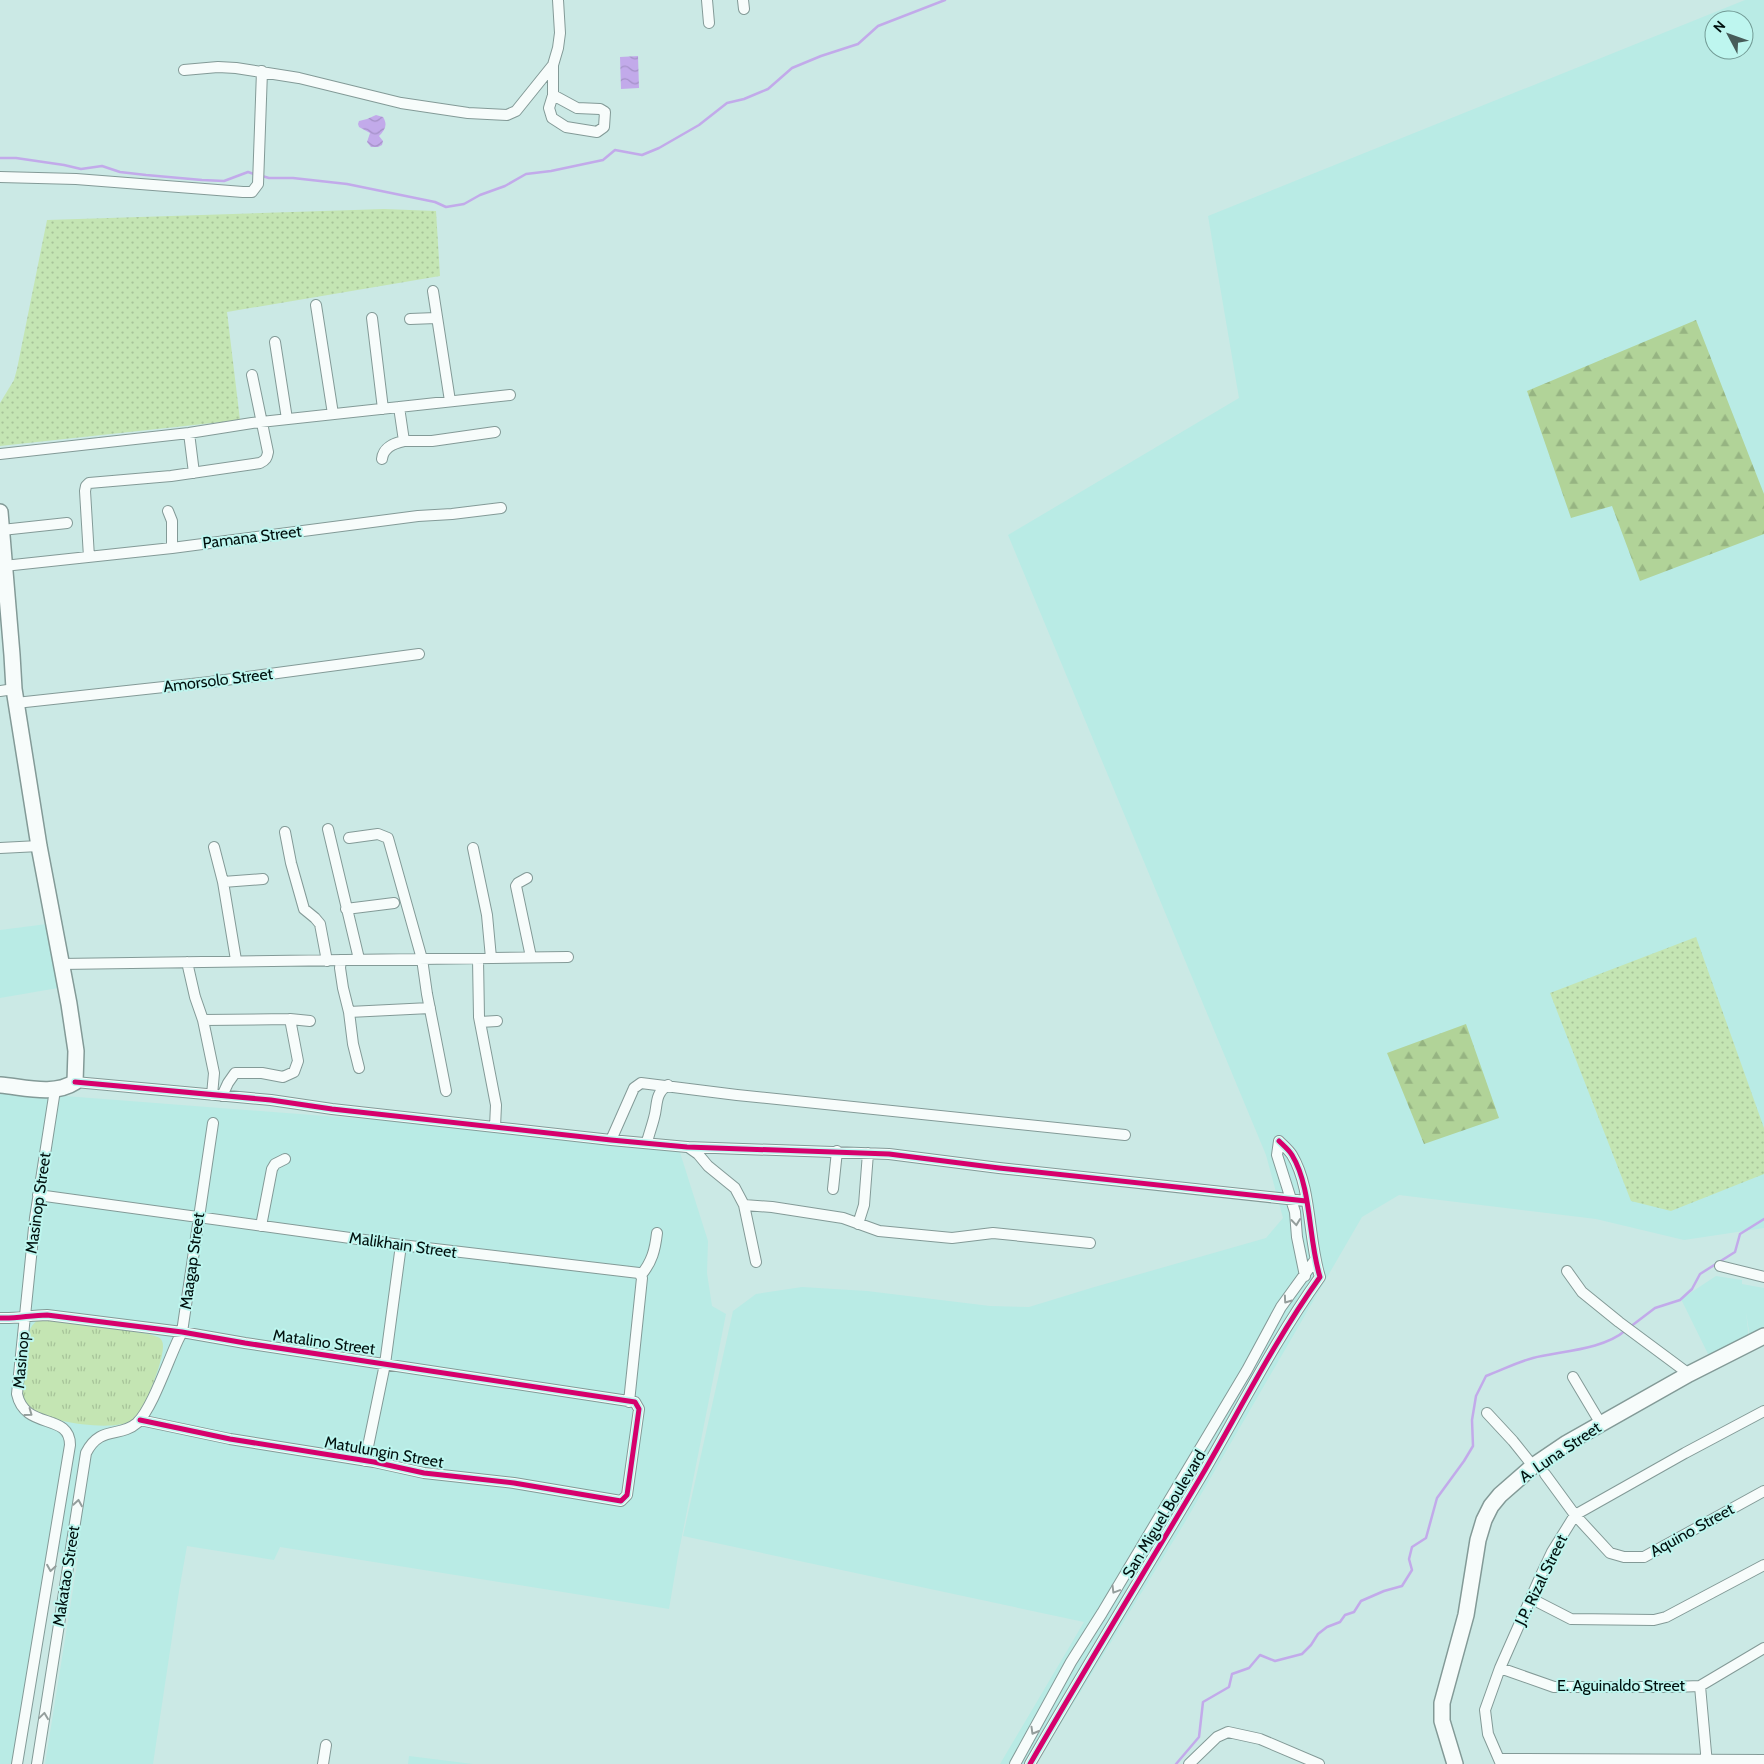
<svg xmlns="http://www.w3.org/2000/svg" width="1764" height="1764" font-family="Cabin,sans-serif">
	<style>
		.built { fill: #b9ebe5; fill-rule: evenodd }
		.grass { fill: url(#grass-dots) }
		.forest { fill: url(#forest-firs) }
		.park { fill: url(#park-tufts) }
		.water { fill: url(#water-waves) }
		.lines { fill: none; stroke-linecap: round; stroke-linejoin: round }
		.stream { stroke: #c2aaea; stroke-width: 2.5 }
		.street-casing { stroke: #839a97; stroke-width: 12 }
		.secondary-casing { stroke: #839a97; stroke-width: 18 }
		.street { stroke: #f7fcfb; stroke-width: 10 }
		.secondary { stroke: #f7fcfb; stroke-width: 15 }
		.cycleway-casing { stroke: #bef6ef; stroke-width: 8 }
		.cycleway { stroke: #d6006c; stroke-width: 5 }
		.oneway { stroke: #949e9c }
		.labels { text-anchor: middle; dominant-baseline: central; stroke-width: 4; stroke-linejoin: round; paint-order: stroke }
		.street-label { font-size: 16px; fill: #00100e; stroke: #bef6ef }
	</style>
	<defs>
		<pattern id="grass-dots" width="8" height="8" patternUnits="userSpaceOnUse" patternTransform="scale(1.25)"><rect width="8" height="8" fill="#c4e5b3"/><path d="M2 2h.1M6 6h.1" fill="none" stroke="#a7c399" stroke-width="1.8" stroke-linecap="round"/></pattern>
		<pattern id="forest-firs" width="22" height="20" patternUnits="userSpaceOnUse" patternTransform="scale(1.25)"><rect width="22" height="20" fill="#b1d398"/><path d="M5 1l3.5 6h-7zM16 11l3.5 6h-7z" fill="#96b482"/></pattern>
		<pattern id="park-tufts" width="24" height="20" patternUnits="userSpaceOnUse" patternTransform="scale(1.25)"><rect width="24" height="20" fill="#c4e5b3"/><path d="M3 7l-1-3M5 7V3M7 7l1-3M15 17l-1-3M17 17v-4M19 17l1-3" fill="none" stroke="#a7c399"/></pattern>
		<pattern id="water-waves" width="16" height="10" patternUnits="userSpaceOnUse" patternTransform="scale(1.25)"><rect width="16" height="10" fill="#c2aaea"/><path d="M0 5q4-4 8 0t8 0" fill="none" stroke="#a591c8"/></pattern>
	</defs>
	<rect width="100%" height="100%" fill="#cbe9e5"/>
	<path class="built" d="M1745 0H1764V1228L1684 1240 1596 1219 1399 1195 1362 1217 1185 1522 1036 1764H1000L1084 1622 683 1536 733 1311 756 1294 802 1287 867 1291 990 1306 1029 1307 1091 1288 1266 1238 1283 1218 1266 1155 1008 535 1239 398 1208 216ZM1714 20H1744V50H1714Z
		M47 924 58 988 0 998V930Z
		M0 1091 677 1143 708 1241 707 1273 712 1306 726 1314 678 1556 669 1609 280 1547 274 1560 187 1546 179 1591 153 1764H45L78 1558 48 1549 12 1764H0Z
		M1716 1276 1742 1280V1284L1764 1288V1333L1750 1338 1746 1312 1749 1339 1710 1358 1681 1299Z
		M409 1756 473 1764H408Z"/>
	<path class="grass" d="M384 209 436 211 440 276 227 312 240 420 0 446V403L14 380 17 369 47 220Z
		M1696 937 1764 1128V1174L1671 1211 1631 1201 1550 993Z"/>
	<path class="forest" d="M1696 320 1764 494V534L1640 581 1612 506 1571 518 1527 391Z
		M1466 1024 1499 1118 1424 1144 1387 1053Z"/>
	<path class="park" d="M40 1319H51L149 1334C153 1336 160 1336 162 1341 168 1352 146 1402 140 1413 138 1416 135 1419 131 1421 112 1432 44 1422 28 1407 19 1397 22 1383 23 1371 25 1353 23 1328 40 1319Z"/>
	<path class="water" d="M638 56 639 88 621 89 620 57Z
		M376 115 383 117C388 125 385 130 379 136L383 141 382 145 378 147H371L367 142 370 133 359 127 358 124 359 121 367 119Z"/>
	<g class="lines">
		<path class="stream" d="M0 158H16L64 165 81 169 102 166 120 172 146 175 202 180 224 181 248 172 254 174
			M262 176 269 178H293L347 184 435 202 446 207 464 204 480 195 505 186 526 174 551 171 603 160 615 150 642 155 659 148 699 125 727 103 744 99 768 89 792 68 821 56 858 44 878 26 945 0
			M1630 1327 1655 1308 1680 1300 1692 1289 1700 1274 1735 1252 1740 1234 1764 1219
			M1176 1764 1199 1737 1203 1702 1229 1687 1232 1674 1249 1668 1260 1655 1275 1661 1302 1654 1311 1645 1318 1634 1327 1627 1340 1622 1345 1615 1354 1612 1361 1601 1384 1591 1402 1586 1412 1570 1409 1559 1412 1547 1426 1538 1437 1498 1464 1461 1473 1446 1472 1420 1476 1396 1486 1376C1502 1370 1517 1362 1533 1358 1561 1351 1603 1350 1626 1330"/>
		<g class="street-casing">
			<path id="street" d="M707 0 709 23
				M743 0 744 9
				M553 65V95L549 108 552 118 566 127 597 132 604 127 605 112 600 109 577 108 553 95
				M184 70 218 67 236 68 299 78 401 103 468 113 507 115 516 111 553 65 558 48 560 33 558 0
				M0 177 76 179 243 192H252L258 184 262 71
				M433 291 450 401
				M316 305 333 414
				M372 318 383 409
				M410 319 436 318
				M275 342 287 419
				M189 433 194 473
				M404 441H432L495 432
				M0 454 189 433 252 423 510 395
				M382 459C383 448 394 443 404 441L399 407
				M168 511 172 521V548
				M2 530 67 523
				M89 557 85 491 86 486 89 483 171 476 260 463C266 460 267 458 268 452L252 375
				M4 566 172 548 418 516 452 514 501 508
				M0 691 14 689
				M16 703 210 682 419 654
				M328 829 359 959
				M285 832 291 863 304 909 315 918 320 924 327 961
				M349 838 378 834 388 838 422 959 427 994 446 1091
				M214 847 223 882 236 960
				M0 848 39 846
				M473 848 487 915 491 958
				M527 878 518 883 516 886 531 957
				M223 882 263 879
				M346 909 394 903
				M478 959 479 1017 496 1105 495 1127
				M341 960 340 968 343 988 349 1012 353 1044 359 1068
				M187 962 195 997 203 1020 290 1019 310 1021
				M60 964 568 957
				M349 1012 430 1008
				M203 1020 214 1073 212 1095
				M480 1022 497 1021
				M75 1082 271 1100 332 1109 611 1140 687 1147 889 1154 999 1168 1306 1201
				M222 1096 228 1083 235 1073H262L283 1077 294 1072 298 1061 290 1019
				M611 1140 634 1088 641 1083 737 1095 1125 1135
				M1279 1141 1277 1155 1295 1212 1297 1237 1305 1276
				M647 1142C649 1134 652 1126 654 1118 658 1105 654 1094 668 1085
				M688 1147 698 1154 708 1166 735 1188 744 1205 772 1207 843 1218 879 1231 952 1238 993 1233 1090 1243
				M833 1189 837 1151
				M38 1195 401 1245 639 1273 642 1278 629 1402
				M744 1205 756 1262
				M858 1224 864 1205 868 1153
				M261 1226 272 1169 275 1164 285 1159
				M1720 1266 1764 1277
				M1567 1271 1582 1292 1619 1322 1689 1374
				M641 1275C652 1262 655 1250 657 1233
				M0 1318C16 1319 31 1315 47 1315L182 1332 245 1343 635 1402 639 1409 627 1495 621 1501 514 1483 424 1473 374 1462 230 1439 140 1420
				M1573 1377 1601 1424
				M1487 1413 1513 1441 1533 1466
				M365 1461 385 1364 401 1245
				M1545 1474 1575 1515 1610 1553 1624 1557H1644L1764 1491
				M1532 1599 1571 1619 1654 1620 1666 1617 1764 1565
				M1500 1668 1554 1687H1673L1700 1686 1764 1648
				M1700 1686 1707 1764
				M1499 1759 1764 1760
				M17 1764 70 1445C70 1412 25 1431 17 1394L35 1218 55 1090
				M37 1764 86 1453C100 1425 120 1438 137 1423 152 1409 168 1361 178 1340L182 1332 213 1123
				M323 1764 326 1745
				M1015 1764 1071 1662 1102 1613 1247 1370 1281 1307 1315 1260
				M1030 1764C1086 1667 1145 1571 1202 1475 1241 1408 1275 1340 1320 1277 1308 1239 1312 1188 1292 1155 1289 1150 1283 1145 1279 1141
				M1189 1764 1217 1737 1228 1732 1260 1739 1319 1764
				M1501 1764 1488 1734 1485 1710 1500 1668 1542 1573 1552 1552 1575 1515 1685 1453 1764 1411"/>
		</g>
		<g class="secondary-casing">
			<path id="secondary" d="M0 512 12 655 14 689 39 846 69 1004 76 1051 75 1082C54 1096 24 1087 0 1085
				M1455 1764 1442 1721V1703L1466 1615 1478 1540 1484 1520 1491 1506 1500 1495 1533 1466 1567 1443 1689 1374 1764 1336"/>
		</g>
		<use href="#street" class="street"/>
		<use href="#secondary" class="secondary"/>
		<g class="cycleway-casing">
			<path id="cycleway" d="M75 1082 271 1100 332 1109 611 1140 687 1147 889 1154 999 1168 1306 1201
				M0 1318C16 1319 31 1315 47 1315L182 1332 245 1343 635 1402 639 1409 627 1495 621 1501 514 1483 424 1473 374 1462 230 1439 140 1420
				M1030 1764C1086 1667 1145 1571 1202 1475 1241 1408 1275 1340 1320 1277 1308 1239 1312 1188 1292 1155 1289 1150 1283 1145 1279 1141"/>
		</g>
		<use href="#cycleway" class="cycleway"/>
	</g>
	<defs><path id="oneway-chevron" d="M-2-3.5L2.5 0L-2 3.5" fill="none" stroke-width="1.6" stroke-linecap="round" stroke-linejoin="round" transform="scale(1.25)"/></defs>
	<g class="oneway">
		<use href="#oneway-chevron" transform="translate(1296 1222) rotate(84)"/>
		<use href="#oneway-chevron" transform="translate(1287 1300) rotate(125)"/>
		<use href="#oneway-chevron" transform="translate(29 1413) rotate(36)"/>
		<use href="#oneway-chevron" transform="translate(78 1503) rotate(-81)"/>
		<use href="#oneway-chevron" transform="translate(51 1568) rotate(99)"/>
		<use href="#oneway-chevron" transform="translate(1115 1590) rotate(121)"/>
		<use href="#oneway-chevron" transform="translate(44 1716) rotate(-82)"/>
		<use href="#oneway-chevron" transform="translate(1034 1731) rotate(120)"/>
	</g>
	<g class="labels">
		<g class="street-label">
			<text transform="translate(252 537) rotate(-7)">Pamana Street</text>
			<text transform="translate(218 680) rotate(-7)">Amorsolo Street</text>
			<text transform="translate(38 1203) rotate(-82)">Masinop Street</text>
			<text transform="translate(403 1245) rotate(8)">Malikhain Street</text>
			<text transform="translate(192 1261) rotate(-82)">Maagap Street</text>
			<text transform="translate(324 1342) rotate(8)">Matalino Street</text>
			<text transform="translate(21 1360) rotate(-85)">Masinop</text>
			<text transform="translate(384 1452) rotate(10)">Matulungin Street</text>
			<text transform="translate(1560 1452) rotate(-34)">A. Luna Street</text>
			<text transform="translate(1164 1514) rotate(-59)">San Miguel Boulevard</text>
			<text transform="translate(1692 1530) rotate(-29)">Aquino Street</text>
			<text transform="translate(66 1576) rotate(-81)">Makatao Street</text>
			<text transform="translate(1541 1580) rotate(-64)">J.P. Rizal Street</text>
			<text x="1621" y="1685">E. Aguinaldo Street</text>
		</g>
	</g>
	<g transform="translate(1729 35) rotate(311)"><circle r="24" fill="#bef6ef" stroke="#729a95"/>
	<path d="M0-4L9 19L0 12L-9 19Z" fill="#475c59"/>
	<text y="-8" font-size="14" font-weight="bold" text-anchor="middle" fill="#00100e">N</text>
	</g>
</svg>
